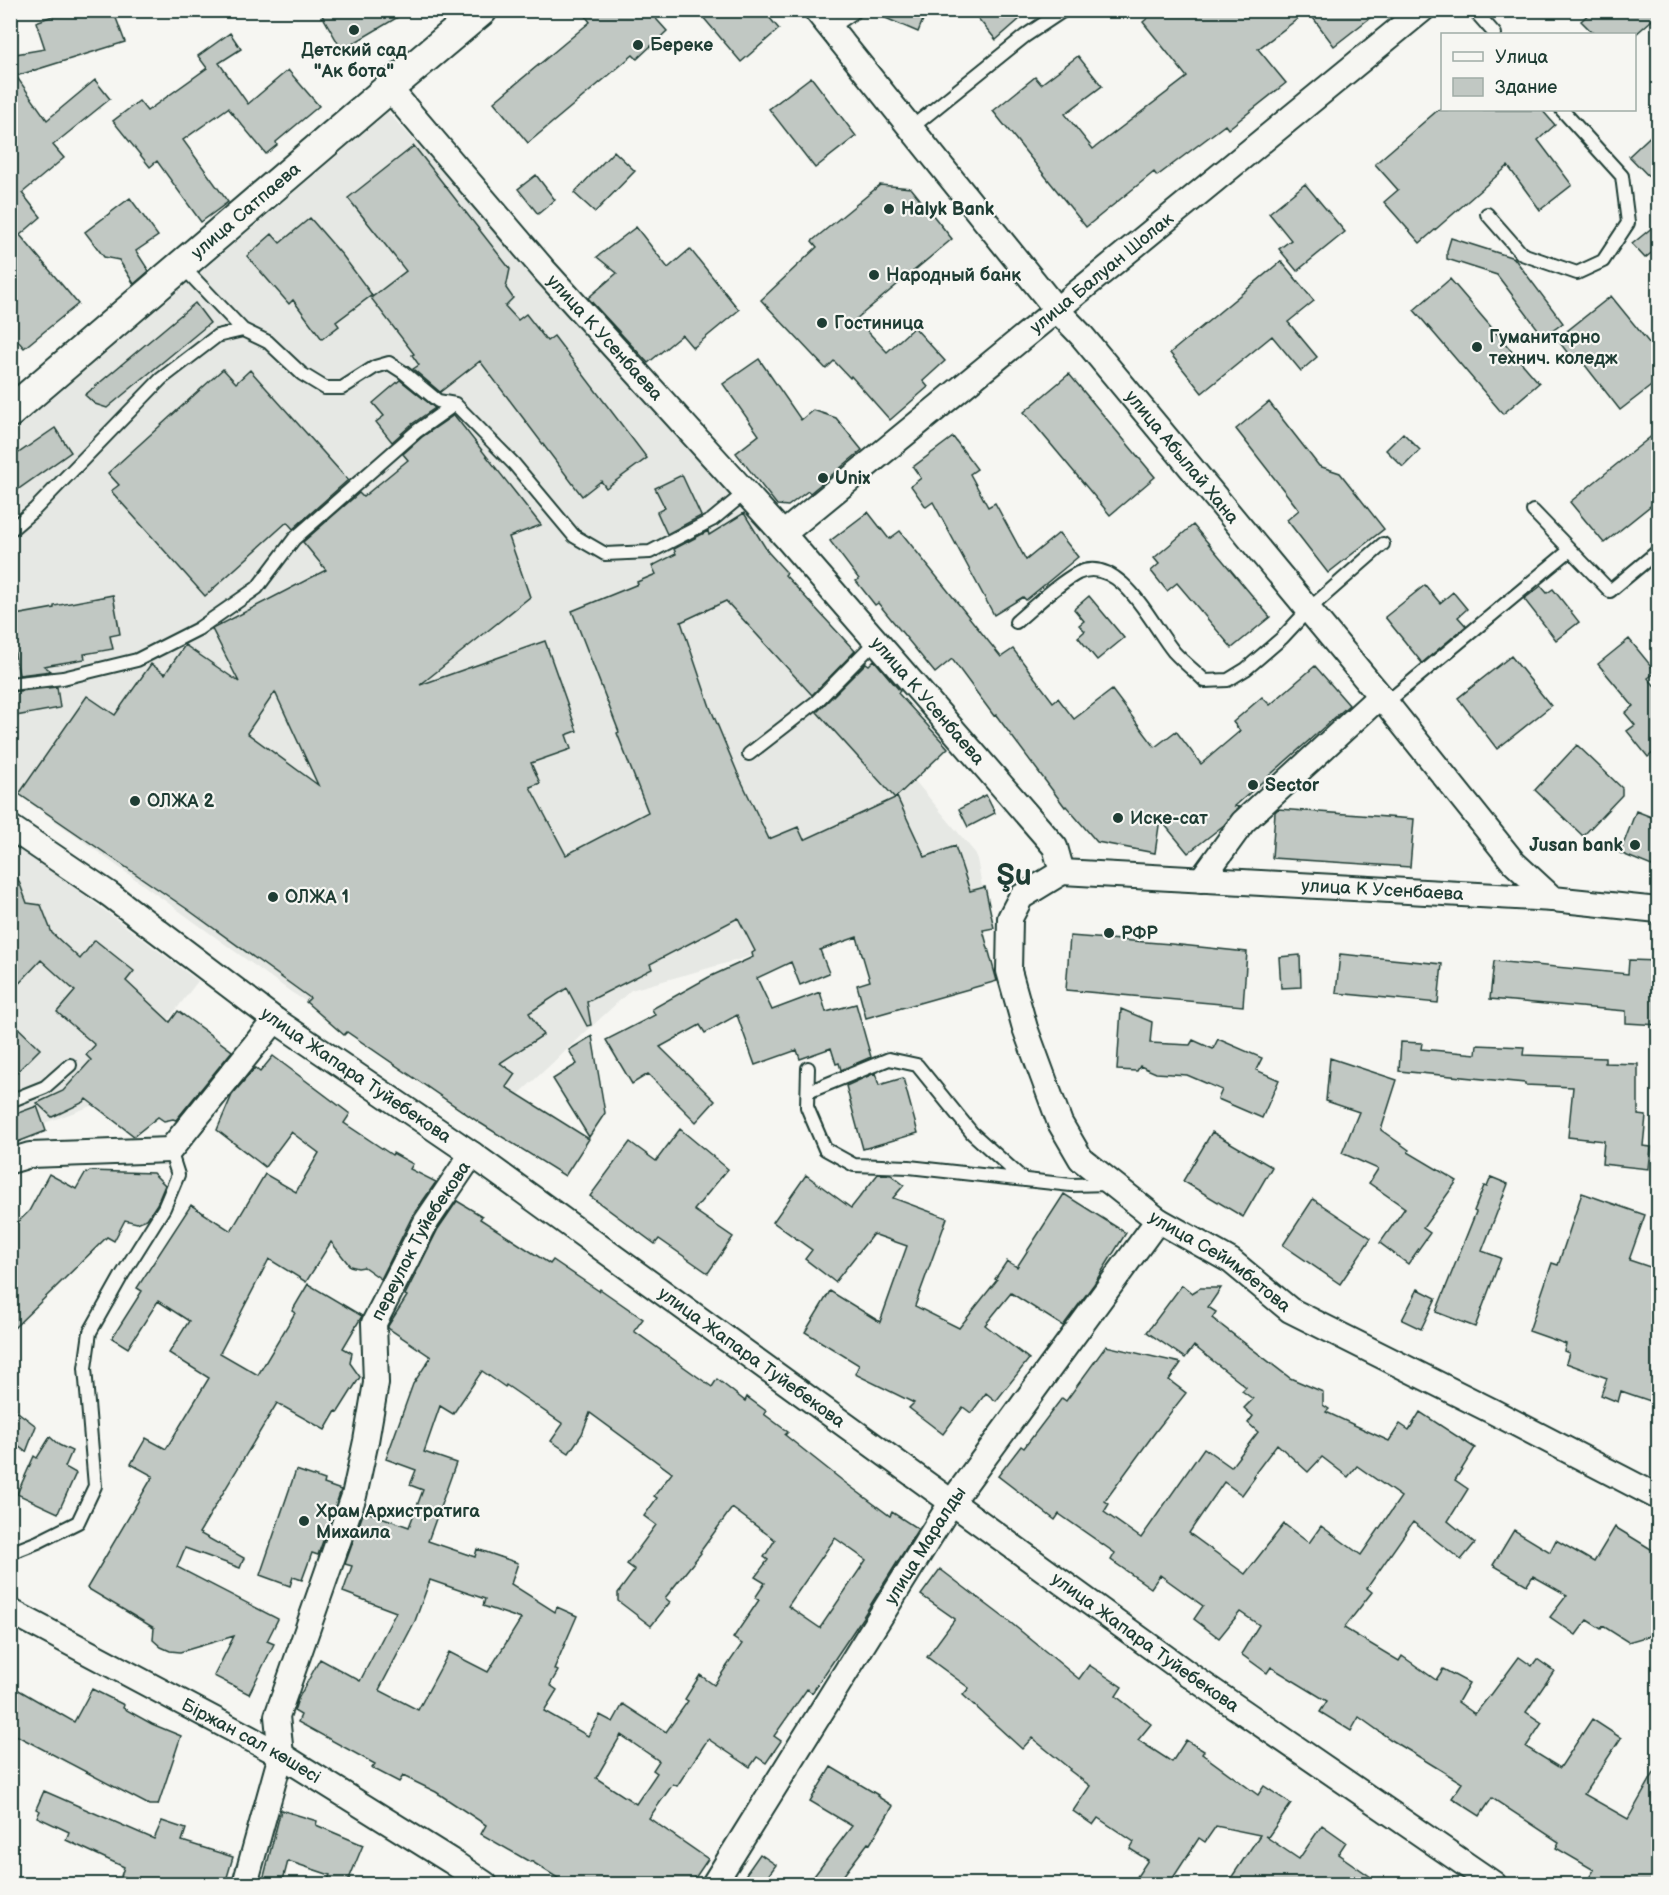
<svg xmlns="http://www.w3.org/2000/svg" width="1669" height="1895" font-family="'Balsamiq Sans',sans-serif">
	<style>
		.built { fill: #e6e8e4 }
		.building { fill: #c1c8c3; stroke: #1f3d34; stroke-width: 1.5; fill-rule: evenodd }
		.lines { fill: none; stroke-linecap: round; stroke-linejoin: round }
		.service-casing { stroke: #1f3d34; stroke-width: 16 }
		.minor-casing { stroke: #1f3d34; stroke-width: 28 }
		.tertiary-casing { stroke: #1f3d34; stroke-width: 34 }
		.service { stroke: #f6f6f2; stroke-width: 12 }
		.minor { stroke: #f6f6f2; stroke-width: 24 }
		.tertiary { stroke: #f6f6f2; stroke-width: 30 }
		.poi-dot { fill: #1f3d34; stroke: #f6f6f2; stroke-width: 2 }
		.labels { text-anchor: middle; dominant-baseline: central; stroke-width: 4.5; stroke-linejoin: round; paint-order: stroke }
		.poi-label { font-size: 18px; font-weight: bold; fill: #1f3d34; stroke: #f6f6f2; text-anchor: start }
		.street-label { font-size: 18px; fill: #1f3d34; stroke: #f6f6f2 }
		.town-label { font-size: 30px; font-weight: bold; fill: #1f3d34; stroke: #f6f6f2 }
	</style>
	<rect width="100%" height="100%" fill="#f6f6f2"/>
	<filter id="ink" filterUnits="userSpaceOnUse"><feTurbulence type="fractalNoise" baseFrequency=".0167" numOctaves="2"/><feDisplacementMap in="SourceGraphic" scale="12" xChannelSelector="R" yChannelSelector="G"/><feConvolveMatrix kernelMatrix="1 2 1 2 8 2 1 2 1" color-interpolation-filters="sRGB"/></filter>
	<g filter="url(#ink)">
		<path class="built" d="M388 112 777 542 740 571 976 854 985 902 826 935 631 990 491 1120 291 992 11 789V434Z
			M10 839 198 981 106 1101 11 1135Z"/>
		<path class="building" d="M69 10H113L125 42 16 76 47 120 95 80 110 99 53 145 64 158 22 193 41 217 20 235 78 304 24 348 10 332V55L45 49 36 22Z
			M319 10H410L342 50Z
			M581 10 649 11 667 31 637 59 633 55 528 143 494 102 590 22Z
			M697 10H763L779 29 741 62Z
			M867 10H927L918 32Z
			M971 10H1030L996 40Z
			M1157 10H1380L1334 46 1308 11 1258 49 1286 83 1228 129 1225 125 1157 176 1154 172 1086 227 993 111 1035 77 1041 84 1078 56 1102 86 1065 114 1093 149 1187 77 1143 22Z
			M1593 10H1659V14L1636 34H1594L1581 21Z
			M230 33 241 49 219 63 248 104 288 70 319 106 276 142 277 145 266 154 228 108 183 140 228 202 201 222 157 161 150 167 113 121 139 101 147 111 207 68 198 56Z
			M811 77 856 136 815 168 769 109Z
			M1438 110H1542L1555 125 1538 140 1572 185 1540 210 1508 166 1420 243 1384 202 1398 190 1375 164Z
			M1659 128V187L1629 156Z
			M414 146 510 269 506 288 513 298 505 306 518 320 526 314 547 341 554 336 647 458 606 488 601 481 582 496 480 361 440 392 413 369 419 365 412 355 414 354 371 298 406 271 348 198Z
			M614 151 635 171 595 212 574 193Z
			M536 175 555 200 538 214 518 189Z
			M1305 184 1345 232 1297 271 1279 249 1291 240 1269 213Z
			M880 185 911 188 952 239 856 319 887 352 914 327 945 361 923 381 928 387 890 420 851 376 850 378 834 361 826 369 761 300 817 247 812 241Z
			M130 198 158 236 136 251 149 271 134 284 119 260 104 257 85 232Z
			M310 218 343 256 372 295 336 322 339 326 322 339 293 300 289 304 247 256 272 234 280 243Z
			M1659 222V247L1645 258 1632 244Z
			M636 227 668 268 690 249 739 310 693 348 682 335 648 363 588 298 617 273 597 257Z
			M1451 238 1514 258 1563 323 1544 337 1497 275 1447 259V251Z
			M1281 261 1314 301 1288 322 1317 357 1301 371 1272 336 1202 393 1170 353Z
			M1450 279 1539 383 1503 414 1414 310Z
			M1611 296 1659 355V380L1620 410 1581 360 1576 364 1557 339Z
			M195 303 210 323 107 408 95 404 85 395Z
			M759 359 801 420 813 410 836 418 862 450 810 493 808 491 788 506 777 505 736 453 759 435 723 384Z
			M223 369 236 383 250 370 348 480 293 529 287 522 205 596 111 491 119 485 108 473Z
			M1069 374 1155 477 1110 515 1024 412Z
			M400 380 435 408 412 424 392 442 376 422 384 416 373 403Z
			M1269 402 1319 466 1340 473 1384 529 1328 573 1287 520 1299 510 1236 429Z
			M454 415 541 525 509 537 530 597 420 685 545 641 577 731 566 735 571 749 531 763 540 783 530 787 566 855 648 812 617 733 619 732 572 611 638 584 637 582 656 574 652 566 676 554 674 549 708 531 709 535 744 513 768 552 787 573 785 575 855 651 812 695 726 601 681 622 710 707 738 774 769 839 798 827 804 840 897 797 925 857 955 846 970 891 985 887 994 928 983 930 997 981 866 1018 857 985 870 981 857 937 820 950 829 973 800 985 791 962 757 978 772 1010 820 992 826 1012 856 1004 871 1057 841 1070 839 1063 836 1064 831 1048 800 1059 797 1050 755 1065 737 1015 705 1033 700 1025 660 1047 715 1101 696 1122 648 1074 632 1084 606 1040 655 1015 652 1009 709 977 753 957 752 953 755 951 738 918 650 964 652 969 587 1002 591 1025 587 1026 567 988 529 1013 543 1035 500 1063 515 1074 506 1087 589 1139 565 1176 480 1123 347 1032 344 1035 306 1002 310 998 187 909 19 794 87 696 115 715 151 664 165 674 185 645 239 682 212 629 326 570 303 542 359 493 363 497 408 460 403 454 422 437ZM275 692 318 785 247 733Z
			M55 428 71 452 10 495V459Z
			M1659 430V499L1604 543 1570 502Z
			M1403 433 1420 450 1403 467 1386 450Z
			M953 437 977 469 970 474 988 507 995 503 1026 560 1059 533 1078 557 1026 600 1023 597 994 615 933 502 926 507 911 486 921 478 913 467Z
			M682 475 701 516 667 534 657 512 665 508 655 488Z
			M868 512 889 539 900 531 1001 657 1013 649 1053 702 1058 698 1074 719 1112 690 1155 747 1176 731 1201 764 1240 731 1233 722 1262 697 1270 705 1315 666 1349 705 1235 806 1239 807 1224 825 1188 853 1160 819 1155 853 1097 842 1066 806 1065 807 996 715 994 716 952 659 935 673 878 603 875 605 856 581 859 579 830 541Z
			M1193 525 1270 617 1232 648 1177 583 1167 591 1151 571 1159 564 1154 558Z
			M1425 585 1440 603 1453 592 1467 609 1458 617 1466 626 1422 663 1385 617Z
			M1541 586 1547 593 1553 589 1579 622 1556 640 1524 599Z
			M113 595 120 634 110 636 113 649 84 654 85 659 44 666 51 671 19 675 10 629V616L54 608V606Z
			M1089 596 1124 638 1097 660 1078 637 1085 631 1079 625 1084 621 1074 609Z
			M1629 639 1656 672 1648 678 1659 691V748L1648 757 1627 731 1635 725 1625 713 1633 706 1598 664Z
			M1511 656 1551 706 1497 749 1458 698Z
			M874 660 900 691 898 693 948 748 895 798 817 712 866 663 869 665Z
			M57 687 60 708 10 717V692Z
			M1577 745 1622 788V795L1583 836 1535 790Z
			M986 795 995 813 968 827 959 809Z
			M1278 809 1414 819 1410 867 1272 858 1275 812Z
			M1636 811 1659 820V869L1620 853Z
			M10 863H12L27 903 41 905 52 933 80 959 95 940 134 971 126 981 170 1022 178 1011 232 1051 176 1120 173 1119 164 1121 158 1117 134 1136 86 1099 84 1102 52 1117 37 1103 63 1091 91 1060 86 1055 95 1045 57 1012 75 991 41 960 10 993Z
			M1070 936 1171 944 1247 952 1243 1006 1066 990Z
			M1340 954 1442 964 1438 1003 1336 993Z
			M1300 955 1301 987 1281 988 1279 957Z
			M1629 960 1659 961V1025L1626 1023V1011L1490 999 1494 961 1628 974Z
			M1121 1009 1152 1022 1150 1043 1190 1045 1193 1040 1213 1049 1218 1039 1262 1058 1256 1070 1279 1080 1262 1118 1218 1099 1222 1090 1187 1075 1156 1073 1140 1066 1137 1071 1117 1070Z
			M10 1020 40 1049 10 1079Z
			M592 1036 605 1113 589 1137 553 1079 577 1064 569 1050Z
			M1401 1042 1422 1043 1421 1049 1476 1054 1477 1045 1524 1047 1523 1055 1605 1058V1063L1638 1064V1115L1646 1116 1643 1146 1651 1147 1649 1169 1602 1164 1604 1141 1568 1137 1573 1087 1525 1085V1083L1399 1071Z
			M273 1056 350 1114 344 1123 392 1155 393 1153 413 1164 410 1169 436 1182 413 1215 381 1279 364 1267 358 1268 350 1266 331 1242 306 1282 269 1259 220 1353 258 1375 295 1313 292 1311 308 1284 362 1316 343 1348 352 1353 350 1363 360 1377 338 1412 336 1411 325 1430 277 1403 199 1533 244 1558 240 1568 185 1548 177 1567 278 1619 267 1641 274 1644 249 1694 214 1676 234 1636 180 1652 170 1651 161 1647 153 1640 154 1628 87 1588 153 1476 131 1464 146 1438 166 1449 209 1378 169 1353 189 1321 158 1301 128 1348 112 1338 142 1291 137 1288 191 1205 231 1231 265 1174 296 1192 319 1153 291 1132 265 1167 217 1130 232 1095 255 1068 260 1072Z
			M1330 1058 1397 1080 1381 1130 1409 1150 1408 1152 1457 1181 1423 1228 1430 1233 1408 1264 1380 1243 1405 1208 1369 1183 1378 1169 1342 1153 1359 1112 1326 1101Z
			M875 1073 879 1085 903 1078 918 1133 863 1149 846 1086Z
			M37 1106 46 1131 15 1143 10 1131V1116Z
			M680 1129 728 1169 694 1210 733 1237 708 1273 659 1239 655 1244 590 1196 630 1142 656 1161Z
			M1212 1132 1272 1167 1243 1217 1183 1181Z
			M90 1171 153 1173 165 1185 157 1204 147 1219 137 1223 125 1220 114 1241 107 1237 10 1332V1230L29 1211 49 1174 76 1189 84 1175Z
			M878 1174 891 1175 904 1185 893 1198 947 1218 915 1306 959 1328 997 1280 995 1279 1007 1261 1017 1267 1064 1194 1126 1233 1094 1284 1063 1326 1011 1293 985 1325 1029 1359 996 1401 986 1393 971 1413 963 1407 943 1434 909 1408 914 1403 855 1374 859 1365 805 1332 830 1291 880 1322 907 1246 873 1234 835 1282 805 1259 812 1250 773 1222 806 1175 851 1208Z
			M1491 1177 1508 1184 1482 1251 1501 1258 1475 1327 1436 1312 1476 1212 1474 1211 1484 1186 1487 1187Z
			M1582 1193 1645 1215 1629 1260 1659 1270V1404L1621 1391 1618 1402 1601 1395 1607 1378 1566 1363 1569 1353 1564 1351 1566 1344 1529 1331 1552 1263 1558 1265Z
			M1313 1199 1371 1238 1340 1284 1283 1245Z
			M457 1201 482 1216 480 1219 550 1264 553 1260 599 1291 600 1289 643 1319 634 1331 712 1387 717 1379 745 1401 747 1397 766 1411 764 1414 788 1432 785 1435 843 1481 890 1516 892 1512 918 1529 863 1617 812 1693 807 1689 774 1736 781 1741 766 1763 757 1757 750 1767 708 1739 677 1786 673 1784 649 1818 708 1859 691 1884H567L531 1861 530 1862 481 1834 486 1825 436 1792 403 1776 399 1782 372 1768 375 1764 298 1722 301 1715 294 1711 298 1699 320 1659 360 1681 396 1612 343 1592 352 1566 345 1564 364 1511 409 1527 423 1490 410 1485 416 1470 386 1459 413 1384 431 1357 388 1328V1326L407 1296 405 1295 438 1229ZM482 1371 505 1387 506 1385 563 1424 551 1441 569 1453 582 1434 590 1413 672 1473 654 1496 657 1498 644 1516 656 1525 627 1564 635 1570 618 1593V1601L651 1626 670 1602 665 1598 701 1553 700 1552 732 1508 775 1540 764 1557 768 1560 755 1577 765 1583 755 1598 759 1600 733 1638 742 1644 714 1685 700 1675 685 1699 688 1701 666 1732 623 1704 613 1722 600 1715 588 1736 544 1711 557 1690 550 1685 558 1671 554 1669 577 1616 557 1607 555 1612 511 1584 518 1563 477 1549 475 1557 428 1541 456 1463 424 1452 440 1406 453 1414ZM835 1538 866 1560 820 1628 788 1606ZM430 1580 485 1599 483 1606 521 1619 488 1672 449 1652 418 1710 379 1690 415 1621ZM621 1735 659 1761 653 1770 657 1773 636 1804 596 1778Z
			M1182 1285 1192 1293 1200 1288H1221L1208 1307 1216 1312 1212 1318 1290 1378 1323 1392V1405L1329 1409 1326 1412 1389 1441 1400 1424 1409 1430 1420 1412 1475 1448 1455 1480 1468 1489 1448 1521 1475 1543 1461 1560 1413 1522 1367 1588 1372 1592 1344 1628 1399 1661 1402 1656 1436 1680 1443 1669 1469 1683 1458 1702 1475 1714 1490 1695H1491L1519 1657 1532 1666 1537 1659 1554 1671 1526 1712 1542 1723 1526 1747 1560 1768 1592 1719 1621 1738 1584 1794 1628 1819 1659 1764V1884H1585L1594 1870 1556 1848 1559 1842 1492 1798 1480 1816 1452 1798 1462 1783 1390 1739 1359 1717 1351 1731 1320 1712 1327 1701 1271 1667 1267 1673 1241 1654 1259 1625 1240 1612 1219 1638 1194 1619 1203 1606 1160 1575 1151 1588 1111 1560 1115 1553 1059 1514 1055 1520 998 1476 1021 1446 1024 1448 1062 1398 1066 1401 1106 1346 1181 1363 1169 1380 1186 1393 1156 1431 1105 1501 1109 1504 1104 1512 1141 1538 1204 1448 1231 1467 1258 1432 1248 1423 1253 1416 1244 1408 1253 1399 1242 1391 1246 1387 1194 1346 1185 1358 1147 1332ZM1277 1444 1308 1472 1322 1457 1348 1477 1357 1466 1401 1497 1361 1555 1321 1526 1309 1543 1284 1524 1245 1574 1189 1533 1224 1482 1242 1495 1255 1477 1253 1476Z
			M1418 1289 1436 1298 1421 1329 1402 1320Z
			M10 1406 36 1426 26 1452 10 1440Z
			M50 1437 59 1445 72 1451 65 1467 76 1473 58 1513 17 1494 34 1456 37 1458Z
			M296 1470 325 1480 324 1484 341 1490 318 1555 312 1553 302 1580 293 1577 290 1586 260 1575Z
			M1615 1527 1659 1554V1633L1628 1642 1603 1626 1601 1629 1587 1620 1576 1635 1550 1617 1567 1595 1533 1576 1527 1585 1493 1565 1514 1530 1550 1552 1556 1540 1594 1562Z
			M940 1569 1011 1623 1079 1679 1089 1665 1122 1687 1116 1696 1151 1724 1138 1740 1172 1762 1186 1740 1204 1751 1202 1754 1258 1795 1264 1786 1291 1804 1268 1837 1265 1836 1299 1859 1322 1825 1346 1842 1338 1854 1381 1884H1227L1260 1835 1216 1826 1205 1842 1199 1838 1169 1884H1132L1148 1860 1130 1849 1134 1842 1098 1818 1093 1825 1073 1811 1090 1786 1069 1770 1070 1769 1032 1738 1022 1749 963 1695 969 1688 927 1657 955 1619 921 1595Z
			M10 1685 74 1722 92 1689 124 1705 123 1708 152 1724 181 1736 158 1805H149L10 1732Z
			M831 1767 878 1795 877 1796 893 1806 870 1844 868 1843 837 1884H808L852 1826 810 1801Z
			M44 1791 154 1839 162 1821 186 1829 182 1841 233 1857 225 1884H145L121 1876 124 1867 66 1840 69 1832 37 1817 40 1811 36 1809Z
			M281 1810 317 1821 316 1825 363 1845 347 1884H326L330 1875 288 1861 282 1884H262Z
			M760 1854 776 1865 762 1884H739Z"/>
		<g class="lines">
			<g class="service-casing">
				<path id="service" d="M1474 10 1495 34
					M831 28 857 10
					M911 128 1025 36 1064 10
					M1487 214 1522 254 1577 273 1603 261 1628 223 1622 176 1562 110
					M182 266 243 330
					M1533 511 1610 591 1658 551
					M13 528 35 509 161 379 217 336 243 330 268 342 302 374 325 388H342L375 367 389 363 403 372 438 401 455 404 514 464 574 536 605 554 650 552 712 520 746 492
					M1016 622C1034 607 1058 583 1078 573 1121 554 1152 626 1174 652 1183 662 1195 671 1205 681L1228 680 1246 669 1282 638 1309 609 1383 544
					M10 684 63 678 137 660 198 629 257 588 294 539 417 431 455 404
					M1386 703 1570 550
					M749 754 816 702 876 641
					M808 1068 807 1107 825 1149 854 1165 909 1167 1071 1185 1109 1184
					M808 1092 889 1059 917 1065 972 1133 1024 1180
					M10 1101 45 1087 70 1065
					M10 1553 38 1542 78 1522 95 1486 85 1368 90 1332 122 1275 164 1208 178 1175 170 1150"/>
			</g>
			<g class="minor-casing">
				<g id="minor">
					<path id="s1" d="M816 10 1056 309 1082 336 1386 703 1514 863 1553 899"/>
					<path id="s2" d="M389 88 544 270 783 534 1055 847 1062 872"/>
					<path id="s3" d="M783 534 1422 10"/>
					<path id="s4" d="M10 827 109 894 275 1020 472 1154 1191 1676 1494 1884"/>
					<path id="s5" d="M1062 872 1021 897 1010 918 1009 971 1025 1028 1060 1123 1081 1159 1158 1220 1231 1261 1290 1310 1492 1411 1658 1497"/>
					<path id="s6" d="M1062 872 1553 899 1658 910"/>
					<path d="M1201 880 1243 822 1380 696"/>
					<path d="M10 1161 30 1155 170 1150 275 1020"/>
					<path id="s7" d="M10 1611 281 1755 451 1861 485 1884"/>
					<path id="s8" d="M245 1884 281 1755 277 1716 354 1496 366 1441 376 1383 374 1323 426 1222 472 1154"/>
					<path id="s9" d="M714 1884 951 1503 1158 1220"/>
				</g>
			</g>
			<g class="tertiary-casing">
				<g id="tertiary">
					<path id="s10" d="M10 412 389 88 482 10"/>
				</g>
			</g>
			<use href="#service" class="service"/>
			<use href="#minor" class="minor"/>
			<use href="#tertiary" class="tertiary"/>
		</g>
	</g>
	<g class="poi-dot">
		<circle cx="354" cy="30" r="6"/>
		<circle cx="638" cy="45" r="6"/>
		<circle cx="889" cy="209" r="6"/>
		<circle cx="874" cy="275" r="6"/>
		<circle cx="822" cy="323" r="6"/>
		<circle cx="1477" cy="347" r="6"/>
		<circle cx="823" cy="478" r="6"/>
		<circle cx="1253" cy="785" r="6"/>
		<circle cx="135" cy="801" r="6"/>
		<circle cx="1118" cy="818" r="6"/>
		<circle cx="1635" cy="845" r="6"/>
		<circle cx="273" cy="897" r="6"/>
		<circle cx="1109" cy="933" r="6"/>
		<circle cx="304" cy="1521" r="6"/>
	</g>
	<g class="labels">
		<g class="poi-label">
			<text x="650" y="45">Береке</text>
			<text x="354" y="50" text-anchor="middle">Детский сад<tspan x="354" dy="21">"Ак бота"</tspan></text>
			<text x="901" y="209">Halyk Bank</text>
			<text x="886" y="275">Народный банк</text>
			<text x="834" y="323">Гостиница</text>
			<text x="1489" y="337">Гуманитарно<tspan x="1489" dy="21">технич. коледж</tspan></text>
			<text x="835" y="478">Unix</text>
			<text x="1265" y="785">Sector</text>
			<text x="147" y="801">ОЛЖА 2</text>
			<text x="1130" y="818">Иске-сат</text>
			<text x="1623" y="845" text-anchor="end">Jusan bank</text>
			<text x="285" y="897">ОЛЖА 1</text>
			<text x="1121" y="933">РФР</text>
			<text x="316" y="1511">Храм Архистратига<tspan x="316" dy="21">Михаила</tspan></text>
		</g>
		<g class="street-label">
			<text stroke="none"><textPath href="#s10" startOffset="310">улица Сатпаева</textPath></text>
			<text stroke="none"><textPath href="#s3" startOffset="412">улица Балуан Шолак</textPath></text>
			<text stroke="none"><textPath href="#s2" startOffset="330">улица К Усенбаева</textPath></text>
			<text stroke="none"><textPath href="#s1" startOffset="578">улица Абылай Хана</textPath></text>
			<text stroke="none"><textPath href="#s2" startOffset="816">улица К Усенбаева</textPath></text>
			<text stroke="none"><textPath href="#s6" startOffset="321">улица К Усенбаева</textPath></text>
			<text stroke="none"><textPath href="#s4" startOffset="426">улица Жапара Туйебекова</textPath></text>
			<text stroke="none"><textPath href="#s8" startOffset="676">переулок Туйебекова</textPath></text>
			<text stroke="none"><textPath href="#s5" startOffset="500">улица Сейимбетова</textPath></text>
			<text stroke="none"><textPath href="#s4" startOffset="912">улица Жапара Туйебекова</textPath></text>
			<text stroke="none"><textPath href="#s9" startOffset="399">улица Маралды</textPath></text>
			<text stroke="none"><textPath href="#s4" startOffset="1398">улица Жапара Туйебекова</textPath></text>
			<text stroke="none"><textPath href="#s7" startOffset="274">Біржан сал көшесі</textPath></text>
		</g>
		<g class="town-label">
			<text x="1014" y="876">Şu</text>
		</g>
	</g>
	<rect width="1669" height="1895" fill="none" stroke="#f6f6f2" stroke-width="36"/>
	<rect x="18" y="18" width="1633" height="1859" fill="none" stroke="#1f3d34" stroke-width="2" filter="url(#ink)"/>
	<rect x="1441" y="33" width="195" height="78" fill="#f6f6f2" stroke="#a0aca6" stroke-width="1.5"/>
	<rect x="1453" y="52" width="30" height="9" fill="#f6f6f2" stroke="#a0aca6" stroke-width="1.5"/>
	<text x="1495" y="63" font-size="18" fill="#1f3d34">Улица</text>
	<rect x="1453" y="78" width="30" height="18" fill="#c1c8c3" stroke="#a0aca6" stroke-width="1.5"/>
	<text x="1495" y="93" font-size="18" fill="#1f3d34">Здание</text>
</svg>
